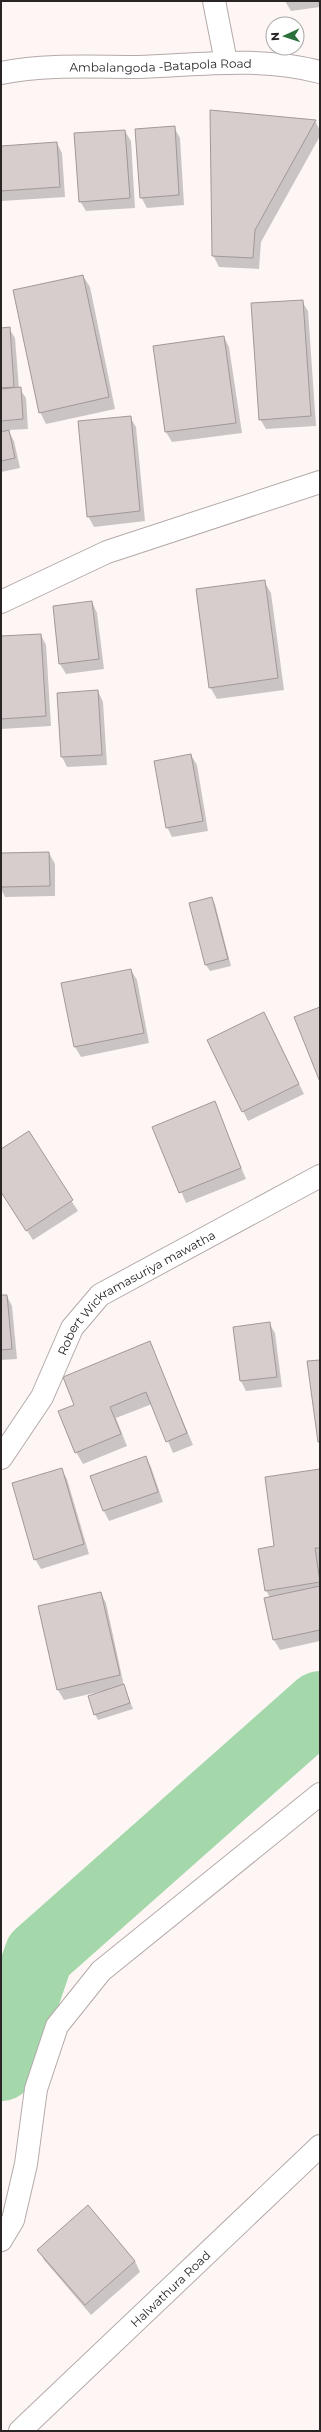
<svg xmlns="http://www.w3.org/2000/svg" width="321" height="2432" font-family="Montserrat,sans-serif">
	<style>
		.shadow { fill: #0003 }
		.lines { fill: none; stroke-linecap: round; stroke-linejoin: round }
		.river { stroke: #a4d8ab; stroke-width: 70 }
		.building { fill: #d7cdcc; stroke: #a19897 }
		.street-casing { stroke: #b4aaa9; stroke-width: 24 }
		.secondary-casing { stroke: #b4aaa9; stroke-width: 24 }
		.street { stroke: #fff; stroke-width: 22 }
		.secondary { stroke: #fff; stroke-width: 22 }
		.labels { text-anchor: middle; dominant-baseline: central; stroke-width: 3.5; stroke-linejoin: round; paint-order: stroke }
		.street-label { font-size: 12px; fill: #292525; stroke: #fff }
	</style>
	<rect width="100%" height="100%" fill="#fef6f5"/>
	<path class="shadow" d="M285 1H320V7L291 11Z
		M315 121 320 130V136L261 242 259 269 219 267 213 255Z
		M174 127 180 138 184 205 147 208 141 197Z
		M125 131 131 141 135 208 86 211 80 201Z
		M57 143 62 153 65 197 2 201 1 147Z
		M83 276 90 287 115 409 46 424 40 412Z
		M302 301 308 311 316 426 266 429 260 419Z
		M9 328 15 338 19 388 26 398 28 429 8 430 14 441 20 468 1 472V433L7 432 1 431V329Z
		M224 337 229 347 242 433 172 442 166 432 154 347Z
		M130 417 136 427 145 521 94 527 88 516Z
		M264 581 271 593 284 690 217 699 210 687Z
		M92 602 97 613 104 669 66 674 60 664Z
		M41 635 46 645 51 726 1 729V637Z
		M98 691 103 702 107 765 67 767 62 757 58 693Z
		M191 755 197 765 208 831 172 837 167 827Z
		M49 853 55 864V896L5 897 1 889V854Z
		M211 898 215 904 231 966 210 971 206 965Z
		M131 970 137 980 149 1043 81 1057 75 1047Z
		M269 1023 304 1094 248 1121 243 1111Z
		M214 1103 246 1179 186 1203 154 1127Z
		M28 1133 78 1211 33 1240 1 1191V1150Z
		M1 1296H7L12 1306 17 1359 1 1360Z
		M269 1323 275 1333 282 1387 246 1391 241 1381Z
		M150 1343 193 1445 173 1453 152 1404 116 1418 127 1446 83 1464 76 1452 75 1405Z
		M146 1457 151 1467 163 1502 109 1521 104 1511Z
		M61 1469 67 1479 89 1554 41 1569 35 1559Z
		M320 1470V1641L280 1650 274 1640 265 1599 270 1598 266 1590 275 1547Z
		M101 1593 106 1603 124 1686 133 1709 98 1720 95 1714 103 1691 64 1700 58 1690 39 1607Z
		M88 2207 135 2261 140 2272 91 2315 44 2260 39 2250Z"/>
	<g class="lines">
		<path class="river" d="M1 2066 39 1955 320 1706"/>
	</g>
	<path class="building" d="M210 110 316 120 255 230 253 258 212 256Z
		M175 126 179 195 140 198 135 129Z
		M125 130 130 198 79 202 74 133Z
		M57 142 60 187 1 191V146Z
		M83 275 109 397 39 413 13 290Z
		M303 300 311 416 259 420 251 303Z
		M10 327 14 387 1 388V328Z
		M224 336 236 423 165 432 153 346Z
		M21 387 23 419 1 421V389Z
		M131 416 140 511 87 517 78 421Z
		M9 430 15 458 1 461V432Z
		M265 580 278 678 209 688 196 589Z
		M92 601 99 659 59 664 53 606Z
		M41 634 46 716 1 719V636Z
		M98 690 102 755 61 757 57 693Z
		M191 754 203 821 166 828 154 761Z
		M49 852 50 886 1 887V853Z
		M212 897 228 959 205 965 189 903Z
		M131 969 144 1033 74 1047 61 983Z
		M320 1007V1082L294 1017Z
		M264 1012 299 1084 242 1112 207 1040Z
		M215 1101 241 1168 179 1193 152 1127Z
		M29 1131 73 1200 26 1231 1 1192V1149Z
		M1 1295H7L12 1349 1 1350Z
		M270 1322 277 1377 240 1381 233 1327Z
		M150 1341 187 1433 166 1442 146 1392 110 1407 121 1434 75 1453 58 1411 74 1405 63 1377Z
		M320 1360V1442H318L307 1361Z
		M146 1456 158 1492 103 1511 90 1476Z
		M62 1468 84 1544 34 1560 12 1483Z
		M320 1469V1548H315L320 1582 265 1591 258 1549 274 1546 265 1477Z
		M320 1586V1630L273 1640 264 1598Z
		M101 1592 120 1675 57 1690 38 1606Z
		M124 1684 130 1703 94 1715 88 1696Z
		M88 2205 135 2261 85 2305 37 2250Z"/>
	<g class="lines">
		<g class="street-casing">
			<g id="street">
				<path d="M214 1 226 62"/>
				<path d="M1 602 107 552 320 482"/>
				<path id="s1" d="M1 1458 42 1397 72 1328 100 1295 320 1176"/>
				<path d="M1 2240 13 2220 26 2164 36 2089 57 2026 101 1971 320 1794"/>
				<path id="s2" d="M20 2431 320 2146"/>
			</g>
		</g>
		<g class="secondary-casing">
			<g id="secondary">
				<path id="s3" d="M1 73C46 64 92 67 138 67 199 65 260 56 320 72"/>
			</g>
		</g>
		<use href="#street" class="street"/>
		<use href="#secondary" class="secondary"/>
	</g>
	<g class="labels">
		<g class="street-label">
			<text stroke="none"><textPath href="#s3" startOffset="160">Ambalangoda -Batapola Road</textPath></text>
			<text stroke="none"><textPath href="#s1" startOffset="221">Robert Wickramasuriya mawatha</textPath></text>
			<text stroke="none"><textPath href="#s2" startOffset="207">Halwathura Road</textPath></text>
		</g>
	</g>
	<rect width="321" height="2432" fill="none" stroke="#292525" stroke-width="4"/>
	<g transform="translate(285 36) rotate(267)"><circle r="19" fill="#ffffff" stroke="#a9a8a8"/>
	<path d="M0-3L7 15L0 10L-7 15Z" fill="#2c703b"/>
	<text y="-6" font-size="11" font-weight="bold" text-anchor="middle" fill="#292525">N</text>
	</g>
</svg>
